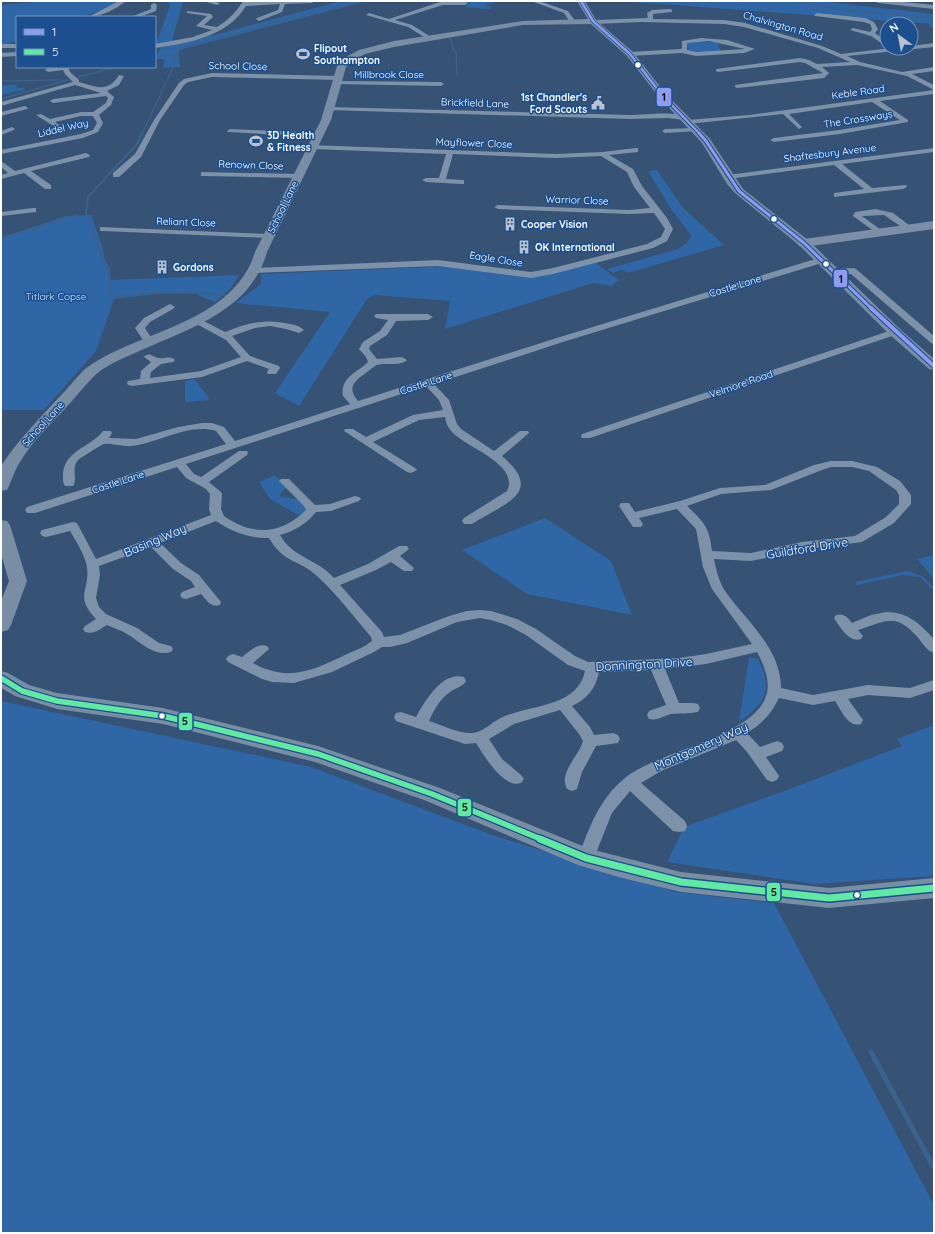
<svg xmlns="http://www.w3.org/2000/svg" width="935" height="1234" font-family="Quicksand,sans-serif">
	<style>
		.green { fill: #2f66a5 }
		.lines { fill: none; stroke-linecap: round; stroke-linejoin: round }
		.stream-far2 { stroke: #3b618d; stroke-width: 1.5 }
		.stream-far1 { stroke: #3b618d; stroke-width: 2 }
		.stream { stroke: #3b618d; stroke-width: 5 }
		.street { fill: #7d92a8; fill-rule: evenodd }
		.secondary { fill: #798da4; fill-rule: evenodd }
		.primary { fill: #7d8ea7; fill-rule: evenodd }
		.bus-1-far2-casing { stroke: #1b4f8f; stroke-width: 4 }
		.bus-1-far1-casing { stroke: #1b4f8f; stroke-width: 5 }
		.bus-1-casing { stroke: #1b4f8f; stroke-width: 6 }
		.bus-2-far1-casing { stroke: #1b4f8f; stroke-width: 8 }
		.bus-2-casing { stroke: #1b4f8f; stroke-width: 10 }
		.bus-1-far2 { stroke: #8d9bf1; stroke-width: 2.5 }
		.bus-1-far1 { stroke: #8d9bf1; stroke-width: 3 }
		.bus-1 { stroke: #8d9bf1; stroke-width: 4 }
		.bus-2-far1 { stroke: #60e9a3; stroke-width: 5.5 }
		.bus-2 { stroke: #60e9a3; stroke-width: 7 }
		.bus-dot { fill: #fff; stroke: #1b4f8f; stroke-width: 1.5 }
		.labels { text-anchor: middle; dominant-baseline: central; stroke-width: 3; stroke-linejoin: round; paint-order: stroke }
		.far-street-label { font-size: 10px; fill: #fff; stroke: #1b4f8f }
		.far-poi-label { font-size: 10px; font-weight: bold; fill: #fff; stroke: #1b4f8f; text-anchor: start }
		.far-park-label { font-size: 10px; fill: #cfe3fa; stroke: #1b4f8f }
		.street-label { font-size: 12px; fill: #fff; stroke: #1b4f8f }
		.line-badge { stroke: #1b4f8f; stroke-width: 1.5 }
		.pale-badge-label { font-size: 11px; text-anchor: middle; font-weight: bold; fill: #111 }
	</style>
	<rect width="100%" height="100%" fill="#365274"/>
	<path class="green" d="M44 1H119C88 23 53 17 17 17V41L8 44H1V5Z
		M167 1H182L183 3 174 33 172 43 155 46 170 5Z
		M341 1H367L179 50 180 67 163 68 165 59H155L161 47 192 41Z
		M471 1H498L485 5 492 7 489 9 465 7Z
		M620 1H820L934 14V30L928 25 931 24Z
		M687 42H717L721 51 696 53 687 51 689 49 686 45Z
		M1 85H17L16 87 27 89 1 95Z
		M657 170 683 208 724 245 628 273 622 270 613 273 607 269 678 249 687 243 691 235 671 209 648 171Z
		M91 215 101 243 110 280 239 275 230 289 215 302 193 293 173 292 114 299 96 351 44 410H1V238L66 216Z
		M596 263 619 280 612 286 593 283 445 329 450 301 375 295 367 299 299 406 275 393 330 312 236 303 261 284V274L452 266 540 275Z
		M194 379 208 396 209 400 185 402V381Z
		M274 475 282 481 286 488 280 494 281 497 298 499 305 507V512L300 516 270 499 259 482Z
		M545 518 611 561 632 615 527 594 462 550Z
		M934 555V579L917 559Z
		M908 571 922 576 934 588V591L920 577 903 575 857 585 855 582Z
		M749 657 758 659C774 691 766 702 739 722Z
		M1 701 311 767 495 836 676 892 774 903 934 1205V1233H1Z
		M934 725V876L814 884 667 862 684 827 787 790 902 746 897 739Z"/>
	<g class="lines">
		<path class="stream-far2" d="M794 1 843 10 934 18
			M450 37 453 49 456 52 457 75
			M155 58 177 54
			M78 77 116 67
			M1 81 60 80
			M1 99 67 80
			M142 134 170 74 178 51 181 48 356 1"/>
		<path class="stream-far1" d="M142 133 137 144 88 197 86 213 103 259 109 268 111 296 115 297C152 292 189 291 226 295
			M1 238 77 215"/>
		<path class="stream" d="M871 1052 934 1168
			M932 1233 934 1230"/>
		<path class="street" d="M119 1H126C116 9 101 17 88 17Z
			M203 1H215L220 3 217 5Z
			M243 1H249L248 2 315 1 312 3 285 4 282 12 259 21 256 19 257 18 278 10 280 4 246 6C227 37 189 43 155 48V44L193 37 212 30 196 26 207 16 187 13V11L211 14 213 17 204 25 217 27C229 20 236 12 243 1Z
			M443 1H465L468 3 465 5H443L395 20 412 25 431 37 432 38 429 40 408 27 366 15 369 13 389 19Z
			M531 1H539L568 11 575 21 570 22 564 13Z
			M875 1H893L934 5V9L878 3Z
			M154 3 157 5 156 11 139 17H131L151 9V5Z
			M670 9 672 10V12L653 14V19L724 20 745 23 822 46 841 54 891 48H911V46L934 43V47L847 56 860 62 902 72 934 67V71L912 74 934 85V90L907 76 857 65 822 67 829 73 824 78 737 88 735 87V85L823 73 805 63 800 62 718 72 716 71V69L800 58 809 60 817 64 850 62 818 48 744 27 724 24 641 22 595 24 592 22 595 20 648 18 647 13 652 10Z
			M817 13 865 18 874 22 878 29 875 33 887 42V47L871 36 850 30 853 28 870 32 872 29 870 24 864 22 815 16 814 15Z
			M701 38 727 40 755 49 744 53 696 56 682 53 630 56 627 54 630 52 681 49 682 48V41ZM709 41 745 49 696 52 687 50V43Z
			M1 44H17V48H1Z
			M17 52V56L1 57V53Z
			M68 67 70 72 79 80V82C97 87 108 93 119 75L124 76 119 85 107 91 114 97 111 105 99 115 103 123 98 132 83 138 1 154V150L81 134 93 130 97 123 93 116H81L55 122 63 128 60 130 36 115 41 114 50 119 81 112H93L106 103 108 98 106 96 53 103 50 101 53 99 101 93 75 85 1 106V102L73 82 65 74 63 70 48 72 45 70 48 68Z
			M212 73 339 76 342 78 339 80 212 77 188 82 184 85 160 120 141 157 119 177H113V173L135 154 154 120 179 83 184 79Z
			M337 81 441 82 444 84 441 86 335 84V82Z
			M934 90V94L880 101 908 120V122L840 134 774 142 770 140 774 138 839 130 900 120 872 102 789 114 802 127 799 129 783 114 688 124 685 122 688 120 749 115Z
			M25 106 28 108 27 109 1 116V112Z
			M330 107 630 115C644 115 677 110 687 118L684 120 668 118 630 119 328 110V108Z
			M12 127 15 129 14 130 1 135V131Z
			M696 128 699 130 698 131 665 133 662 131 665 129Z
			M230 129 319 133 323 135 319 137 228 132 227 131Z
			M309 145 556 154 603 152 635 148H638V152L609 155 633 169 642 186 667 218 673 229 667 241 653 248 553 274 531 278 438 266 251 273 250 271 254 268 438 260 531 272 553 268 647 244 661 237 665 229 654 213 629 214 498 209 494 207 498 205 629 210 650 208 634 187 627 172 601 156 556 158 453 154 446 179 464 180V184H461L426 182 422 180 426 178H439L446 154 312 149H309Z
			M934 148V152L842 164 872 188 906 185 907 187 903 189 834 197V193L864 189 834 165 728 179 724 177 728 175Z
			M86 153 90 155 89 157 31 171 51 185V189H45L24 173 1 179V175L8 173 1 167V161L15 171Z
			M201 172 298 174 302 176 298 178 204 176H201Z
			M33 208H36V212L1 216V212Z
			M876 209 893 213 913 228 909 230H906L884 215 862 216 881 230 882 232 878 234 853 216 855 212Z
			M100 227 269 234 273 236 269 238 103 231H100Z
			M822 257 826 260 825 262 566 341 434 384 449 400 457 424 461 429 494 451 520 431H528L529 433 502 456C546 493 503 504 472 524H464L462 521 464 518 507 491C520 465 468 448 453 433 448 428 446 423 445 417L419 420 373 442 415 468 417 470 411 473 407 472 344 431 345 429H353L366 437 413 415 443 410 439 400 426 386 186 464 194 474 201 477 239 451H247L248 453 247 455 209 482 222 493 221 509 224 516C252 536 281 535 306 510L304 506 279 481 281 479H289L315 505 330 504 355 496 359 497 361 499 359 501 331 511 316 512C308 523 293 532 280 535 293 558 316 558 334 578L368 564 399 546H407L409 549 400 556 414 568 412 571H404L391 562 376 570 340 585 382 632 384 637 400 635 449 616 467 611 480 610 491 611 517 619 536 629 575 656 588 662 679 658 706 654 752 644 712 589 703 567 696 529 677 509 639 518 643 524 641 527H633L619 506 621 503H629L635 512 680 501 720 488 765 485 814 465 831 461H852L877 467 900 481 911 495V504L894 523 862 542 802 550 751 561 714 559C716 570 719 581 725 591 746 621 781 648 781 688L813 695 868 685 910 688 934 680V690L910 698 868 695 848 699 863 720 861 724C848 728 841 710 835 701L813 705 779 698C771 714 762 724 747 733L760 747 777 741 782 743 784 747 782 751 766 757 779 776 777 780 772 782 767 780 747 752 736 740 661 771 641 783 685 821 687 826 685 831 679 832 673 831 630 791 612 813 592 863 586 865 580 863 578 858C589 828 599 799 625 778 657 751 753 737 766 696 771 682 764 665 757 652L706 664 665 669 679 703H693L698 704 700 708 698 712C689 714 680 713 671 714 663 716 658 721 649 719L647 715 649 711 666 705 651 670 599 672C596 688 587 699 572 706L590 727 594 735 613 733 618 735 620 739 618 743 596 746 582 772 577 789 572 791 567 789C558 773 579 756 583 741L579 734 560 710 514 724 489 739 502 759 521 775 524 779 521 783C504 789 484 756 476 743L465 744 396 721 394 717 396 713 401 712 416 717C425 701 442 671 464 677L466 681C463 687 455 688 450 692 440 699 434 710 429 721 442 725 459 734 473 733 484 732 494 720 505 716 533 705 578 706 585 671L568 665 526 635 507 625 491 620 480 618 457 622 407 643 390 647H382L374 652 332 672 294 683 272 682 262 679 228 662 226 659 228 656 233 654 242 657C250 651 257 643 267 646L269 649 253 663C288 683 314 670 347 654 356 650 365 647 372 641L371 637C354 617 336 593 317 576 299 559 284 564 269 538 251 539 230 531 216 521L160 543 181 563 199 575 221 602 220 605C210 608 207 600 201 594L186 599 182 598 180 595 182 592 195 587 191 581 173 569 151 547 99 566 100 575 96 598 99 607 106 614 137 628 159 643 171 646 173 649 171 652C153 657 141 642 127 634 121 630 113 628 107 625 100 629 94 635 85 632L83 629 85 626 96 619C74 596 90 591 87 567 85 555 76 541 70 531L46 537 42 536 40 533 42 530 46 529 73 522 77 523 96 559 211 515 209 509 210 494 206 489 186 478 177 467 35 513H27L25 510 27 507 226 444 216 431C188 423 159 443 132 446 124 447 110 443 104 444 103 444 80 458 78 460 71 468 78 479 73 486H65C63 483 63 481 63 477 62 451 90 448 103 431H111L112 433 109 438 136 439 178 427 202 423H212L224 427 235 441 350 404 343 396C340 377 357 373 368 362L366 357 359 349 363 342 380 331 388 320 376 318 374 316 376 314H428L433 317 428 320 396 321 387 335 370 346 369 349 377 359 402 357 407 360C400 367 386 362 377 365 374 366 370 370 367 372 355 381 346 387 358 401L560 337ZM831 467H852L869 471 896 490 899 495V504L886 517 855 536 802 542 751 553 712 551C709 527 705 523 687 506L721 494 771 490 822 470Z
			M853 268 856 269 934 336V344L931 343 851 274 834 275 830 272 834 269Z
			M170 304 175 307 173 309 150 322 145 328 153 341 148 344 145 343 135 328 144 318Z
			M196 317 225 332C247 323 267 318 290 324 295 325 300 326 304 330L299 333 286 329 270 326 255 328 232 336 250 356 279 366 280 368 276 374H268L267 372 269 369 247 361 202 377 132 386 128 385 127 383 128 381 140 379 141 371 151 362 144 357 146 355C151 353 153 357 159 358 165 359 170 355 175 360L173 362 161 364 151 372 150 378 201 371 241 357 226 340 193 322 191 320Z
			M895 329 900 332 898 334 590 438H582L581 436 582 434Z
			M886 612C908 612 920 624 934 639V653C928 651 924 646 920 640 896 612 889 620 858 630L863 636 861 639C849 643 840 627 834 618L836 615C845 613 847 617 852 623L871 615Z"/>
		<path class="secondary" d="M577 1H585L596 20 633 52 665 93 710 139 743 189 808 240 900 329 934 359V370L929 369 890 335 800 246 735 193 727 184 702 143 659 97 627 56 591 24 523 25 394 47 365 54 352 61 346 67 331 120 267 252C250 313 186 329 135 353 123 358 110 364 100 371 89 380 80 392 71 402 54 421 33 440 20 462 14 471 12 481 7 490L1 491V466L10 453C27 431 47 410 66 390 74 381 82 370 92 364 145 330 234 321 255 252L321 120 337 66 346 57 359 50 394 41 523 21 588 19Z
			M1 520 7 521 10 525 27 581 11 625 8 630 1 632V601L9 581 1 554Z
			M1 671 8 673 29 685 57 693 163 708 318 746 440 788 590 849 681 872 829 888 934 878V898L829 908 681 892 622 878 578 865 424 800 315 762 163 724 57 709 15 696 1 688Z"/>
		<path class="primary" d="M934 221V229L804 247 799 246 797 243 799 240 804 239Z"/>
		<g class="bus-1-far2-casing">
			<path id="bus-1-far2" d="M581 1 593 21 630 54 662 95 700 134"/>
		</g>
		<g class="bus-1-far1-casing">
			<path id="bus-1-far1" d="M699 133 706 141 739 191 804 243 872 309"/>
		</g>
		<g class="bus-1-casing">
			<path id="bus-1" d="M871 308 934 366"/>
		</g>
		<g class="bus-2-far1-casing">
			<path id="bus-2-far1" d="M1 678 22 691 57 701 163 716 318 754 432 794 543 840"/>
		</g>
		<g class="bus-2-casing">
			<path id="bus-2" d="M540 839 586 858 681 882 829 898 934 888"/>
		</g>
		<use href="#bus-1-far2" class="bus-1-far2"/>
		<use href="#bus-1-far1" class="bus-1-far1"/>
		<use href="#bus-1" class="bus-1"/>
		<use href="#bus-2-far1" class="bus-2-far1"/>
		<use href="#bus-2" class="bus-2"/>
	</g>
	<defs>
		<g id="stadium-bare" transform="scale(1.08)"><path d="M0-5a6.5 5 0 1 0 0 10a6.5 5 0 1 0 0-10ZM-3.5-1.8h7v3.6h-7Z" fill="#b9c2ce" stroke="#1b4f8f" stroke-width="2.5" paint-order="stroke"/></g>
		<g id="civic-bare" transform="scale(1.08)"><path d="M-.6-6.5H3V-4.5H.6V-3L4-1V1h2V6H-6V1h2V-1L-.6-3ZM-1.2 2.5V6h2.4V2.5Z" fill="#b9c2ce" stroke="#1b4f8f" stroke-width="2.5" paint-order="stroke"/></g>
		<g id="building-bare" transform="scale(1.08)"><path d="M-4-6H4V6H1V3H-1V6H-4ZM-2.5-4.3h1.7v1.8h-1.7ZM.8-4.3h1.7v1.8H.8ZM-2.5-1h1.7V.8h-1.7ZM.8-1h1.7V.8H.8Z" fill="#b9c2ce" stroke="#1b4f8f" stroke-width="2.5" paint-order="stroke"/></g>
	</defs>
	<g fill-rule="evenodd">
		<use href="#stadium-bare" x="303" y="54"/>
		<use href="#civic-bare" x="598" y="103"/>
		<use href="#stadium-bare" x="256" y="141"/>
		<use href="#building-bare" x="510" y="224"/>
		<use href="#building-bare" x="524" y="247"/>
		<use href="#building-bare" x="162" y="267"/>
	</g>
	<g class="bus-dot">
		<circle cx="638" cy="65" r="3.5"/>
		<circle cx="774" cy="219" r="3.5"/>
		<circle cx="826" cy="264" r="3.5"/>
		<circle cx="162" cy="716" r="3.5"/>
		<circle cx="857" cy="895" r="3.5"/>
	</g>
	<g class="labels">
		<g class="far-street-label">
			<text transform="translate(783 26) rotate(16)">Chalvington Road</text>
			<text transform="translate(238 66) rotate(1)">School Close</text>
			<text x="389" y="74">Millbrook Close</text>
			<text transform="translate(858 92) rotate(-8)">Keble Road</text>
			<text transform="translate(475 103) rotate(2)">Brickfield Lane</text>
			<text transform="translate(858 119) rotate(-9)">The Crossways</text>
			<text transform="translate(63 128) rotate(-13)">Liddel Way</text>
			<text transform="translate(474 143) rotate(2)">Mayflower Close</text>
			<text transform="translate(830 153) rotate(-7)">Shaftesbury Avenue</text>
			<text transform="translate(251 165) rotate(2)">Renown Close</text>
			<text transform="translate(577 200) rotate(2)">Warrior Close</text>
			<text transform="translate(283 207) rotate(-64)">School Lane</text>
			<text transform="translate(186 222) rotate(2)">Reliant Close</text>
			<text transform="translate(496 259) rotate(9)">Eagle Close</text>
			<text transform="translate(735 286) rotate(-17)">Castle Lane</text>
			<text transform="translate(426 383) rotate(-18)">Castle Lane</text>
			<text transform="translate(741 384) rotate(-19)">Velmore Road</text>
			<text transform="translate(43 424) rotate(-48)">School Lane</text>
			<text transform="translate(118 482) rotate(-18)">Castle Lane</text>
		</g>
		<g class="far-poi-label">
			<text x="314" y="48">Flipout<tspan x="314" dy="12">Southampton</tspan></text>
			<text x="587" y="97" text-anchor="end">1st Chandler's<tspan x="587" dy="12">Ford Scouts</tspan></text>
			<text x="267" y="135">3D Health<tspan x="267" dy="12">&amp; Fitness</tspan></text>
			<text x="521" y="224">Cooper Vision</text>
			<text x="535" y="247">OK International</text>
			<text x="173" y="267">Gordons</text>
		</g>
		<g class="far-park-label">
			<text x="56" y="296">Titlark Copse</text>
		</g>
		<g class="street-label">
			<text transform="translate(155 540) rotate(-23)">Basing Way</text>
			<text transform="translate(807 548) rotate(-9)">Guildford Drive</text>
			<text transform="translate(644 664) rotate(-3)">Donnington Drive</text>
			<text transform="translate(701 746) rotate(-24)">Montgomery Way</text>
		</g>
	</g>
	<g class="line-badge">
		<rect x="656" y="87" width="16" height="20" rx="4" fill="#8d9bf1"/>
		<rect x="833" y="269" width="15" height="19" rx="4" fill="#8d9bf1"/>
		<rect x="178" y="712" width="15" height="19" rx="4" fill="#60e9a3"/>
		<rect x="457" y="798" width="15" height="19" rx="4" fill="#60e9a3"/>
		<rect x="766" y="882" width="15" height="20" rx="4" fill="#60e9a3"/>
	</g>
	<g class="pale-badge-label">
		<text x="664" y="101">1</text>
		<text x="841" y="283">1</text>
		<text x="185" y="725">5</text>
		<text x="465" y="811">5</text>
		<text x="774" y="896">5</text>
	</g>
	<rect width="935" height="1234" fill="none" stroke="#ffffff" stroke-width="4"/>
	<rect x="16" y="16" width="140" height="52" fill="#1b4f8f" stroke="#7695bc"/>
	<rect x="24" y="29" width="20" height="6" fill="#8d9bf1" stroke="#7695bc"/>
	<text x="52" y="36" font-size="12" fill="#ffffff">1</text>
	<rect x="24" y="49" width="20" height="6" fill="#60e9a3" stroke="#7695bc"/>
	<text x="52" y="56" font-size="12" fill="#ffffff">5</text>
	<g transform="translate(899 36) rotate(328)"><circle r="19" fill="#1b4f8f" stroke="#7695bc"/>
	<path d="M0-3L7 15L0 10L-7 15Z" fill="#b9c2ce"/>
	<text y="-6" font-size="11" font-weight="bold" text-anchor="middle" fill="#ffffff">N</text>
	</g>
</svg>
